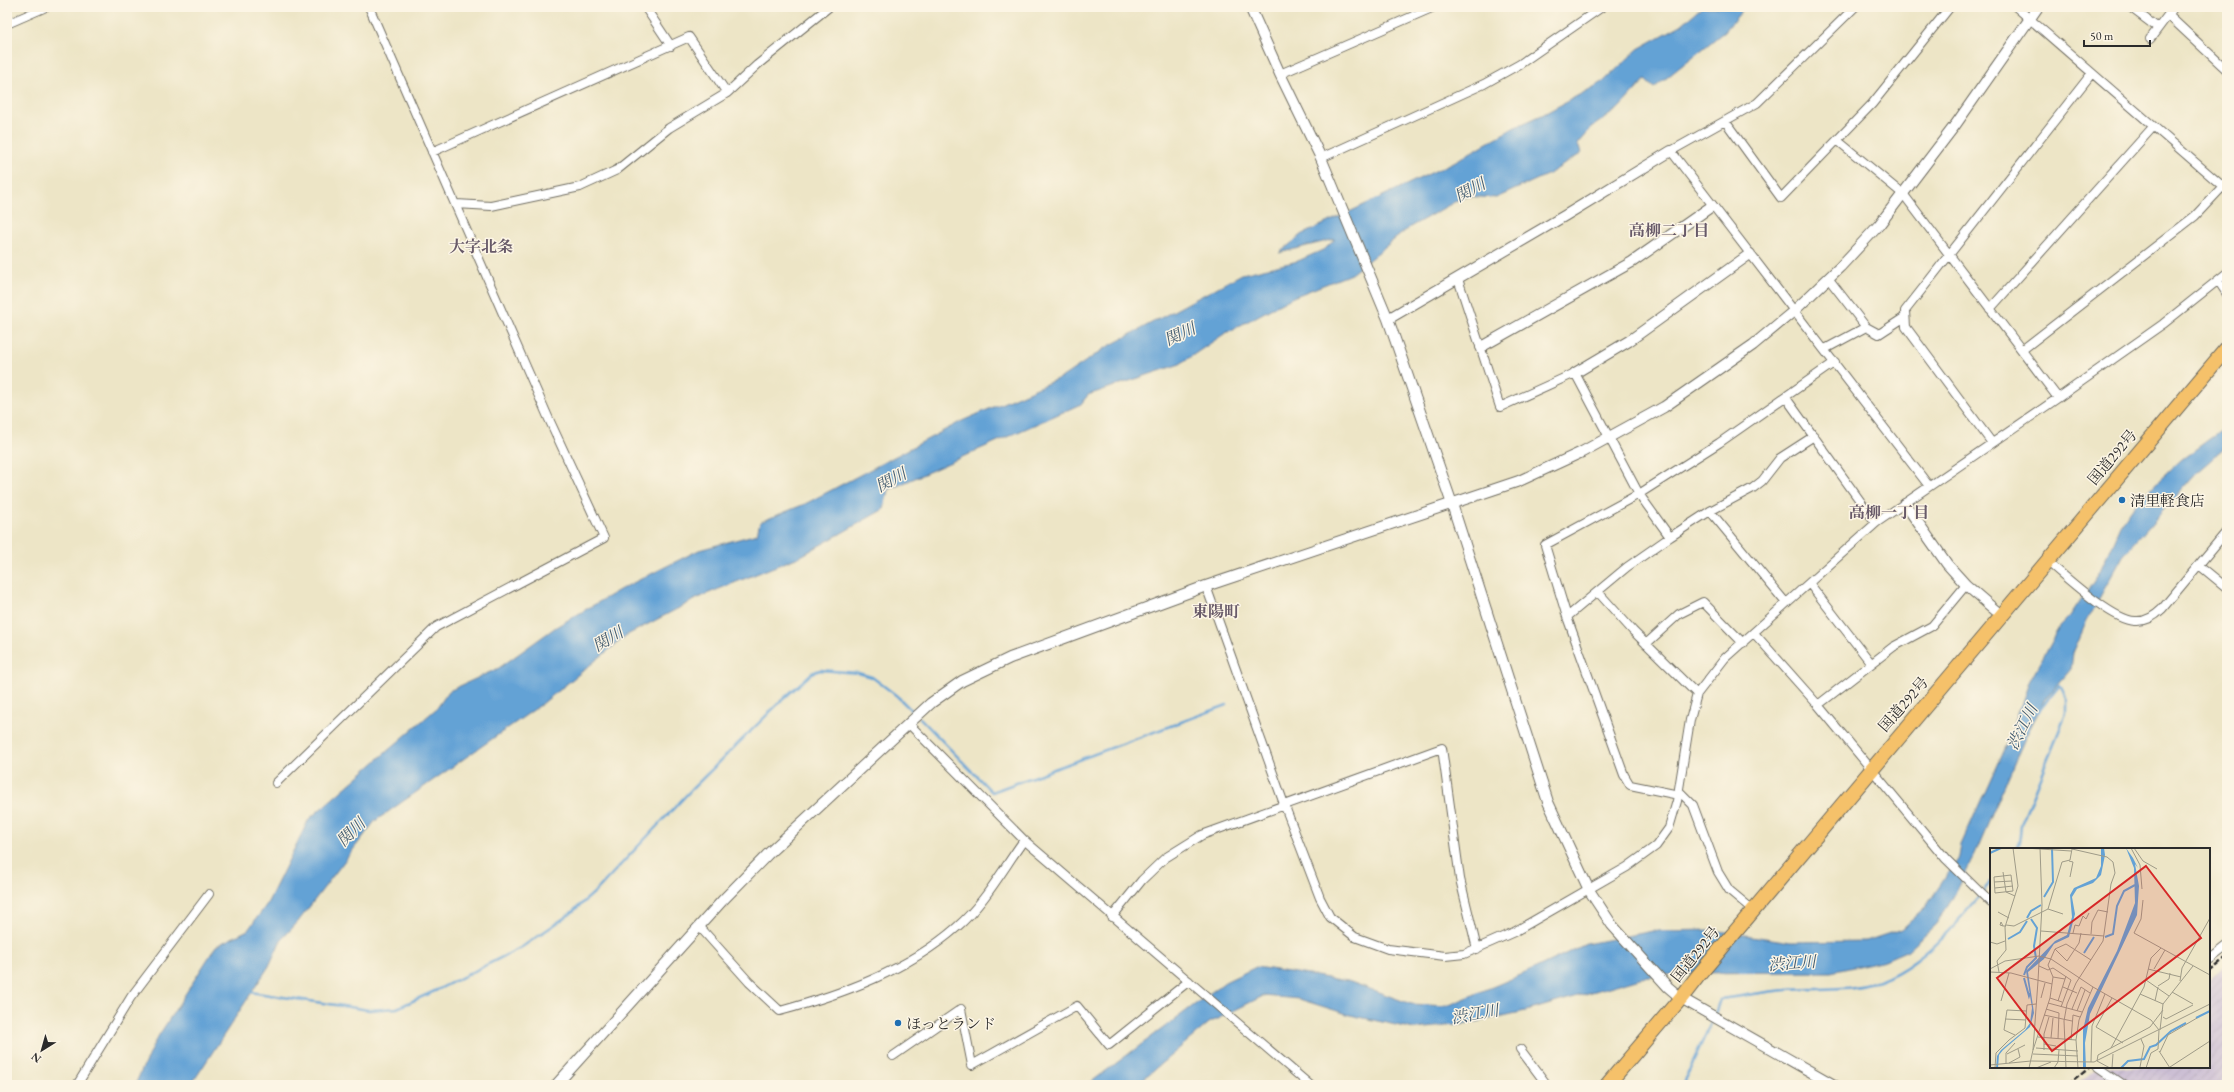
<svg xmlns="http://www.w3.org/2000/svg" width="2234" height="1092" font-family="'EB Garamond','Noto Serif JP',serif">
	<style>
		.industrial { fill: url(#industrial-furrows) }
		.water { fill: #64a2d5; stroke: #486680 }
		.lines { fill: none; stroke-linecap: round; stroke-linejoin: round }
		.stream { stroke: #64a2d5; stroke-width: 2.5 }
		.minor-casing { stroke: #6f6c61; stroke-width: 10 }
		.tertiary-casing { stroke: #6f6c61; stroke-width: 12 }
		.trunk-casing { stroke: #6f6c61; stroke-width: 16 }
		.minor { stroke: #fff; stroke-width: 8 }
		.tertiary { stroke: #fff; stroke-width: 10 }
		.trunk { stroke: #f5c16b; stroke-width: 14 }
		.rail { stroke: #2b2b2b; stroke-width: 2.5; stroke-dasharray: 6 3; stroke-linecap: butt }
		.poi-dot { fill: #1f6fb2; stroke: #fcf5e5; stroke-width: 1.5 }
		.labels { text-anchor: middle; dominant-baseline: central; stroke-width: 3; stroke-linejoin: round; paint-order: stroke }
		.street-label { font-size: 15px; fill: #2b2b2b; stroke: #fcf5e5 }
		.poi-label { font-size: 15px; fill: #2b2b2b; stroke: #fcf5e5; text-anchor: start }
		.water-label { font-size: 16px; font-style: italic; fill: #425b6f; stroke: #fcf5e5 }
		.neighbourhood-label { font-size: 16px; font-weight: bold; fill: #685a69; stroke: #fcf5e5 }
		.inset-river { fill: none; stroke: #64a2d5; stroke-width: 2 }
		.inset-road { fill: none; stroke: #9f9b88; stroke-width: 1 }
		.view { fill: #d62828; fill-opacity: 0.15; stroke: #d62828; stroke-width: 2 }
		.inset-edge { fill: none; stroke: #2b2b2b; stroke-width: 2 }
	</style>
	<defs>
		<pattern id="industrial-furrows" width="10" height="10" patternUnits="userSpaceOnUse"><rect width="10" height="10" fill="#ccbfd4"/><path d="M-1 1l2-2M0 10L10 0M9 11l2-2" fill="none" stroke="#afa4b6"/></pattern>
	</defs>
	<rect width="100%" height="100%" fill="#fcf5e5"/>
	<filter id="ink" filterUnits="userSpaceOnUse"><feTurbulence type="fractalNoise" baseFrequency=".025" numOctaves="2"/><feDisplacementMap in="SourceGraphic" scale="8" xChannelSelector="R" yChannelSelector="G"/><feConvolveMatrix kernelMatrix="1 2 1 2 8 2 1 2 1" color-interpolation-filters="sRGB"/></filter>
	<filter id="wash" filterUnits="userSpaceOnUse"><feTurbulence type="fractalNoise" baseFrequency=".012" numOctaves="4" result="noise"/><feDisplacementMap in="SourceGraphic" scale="16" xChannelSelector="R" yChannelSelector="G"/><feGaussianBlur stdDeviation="0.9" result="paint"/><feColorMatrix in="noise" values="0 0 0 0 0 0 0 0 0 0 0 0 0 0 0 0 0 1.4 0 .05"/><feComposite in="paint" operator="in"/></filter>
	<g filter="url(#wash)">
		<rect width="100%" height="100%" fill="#ede5c6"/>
		<path class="industrial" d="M2227 964V1085H2076L2098 1067H2209V979Z"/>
		<path class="water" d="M1702 7H1745L1725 31 1654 88 1645 80 1618 109 1592 127 1577 144 1582 153 1549 174 1496 198 1465 196 1410 227 1351 274 1293 297 1224 334 1180 364 1088 395 1081 404 888 490 884 509 801 556 704 595 627 635 542 704 375 821 297 923 281 940 269 966 191 1085H135L154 1043 216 946 248 930 267 904 309 819 437 708 449 691 499 668 556 627 621 589 699 550 757 534 760 522 805 504 962 421 1064 376 1107 347 1242 274 1298 261 1325 249 1335 239 1279 253 1303 234 1452 163 1515 127 1542 115 1603 82 1638 49 1681 25Z
			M2227 426V446L2197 472 2123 556 2085 625 2073 653 2071 669 2044 701 2025 738 1975 854 1951 901 1936 924 1908 950 1885 960 1831 972 1684 973 1640 978 1530 1010 1467 1024 1414 1029 1350 1015 1299 999 1263 996 1209 1023 1136 1085H1087L1225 982 1256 967 1348 981 1411 1004 1447 1006 1523 974 1586 944 1653 931 1713 930 1791 942 1866 941 1902 929 1925 908 1959 857 1961 845 2012 731 2029 682 2059 627 2070 616 2100 571 2120 526 2138 500 2181 460Z"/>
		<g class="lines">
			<path class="stream" d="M920 718 992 792 1227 705
				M2016 849C2022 839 2019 831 2022 821L2066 714V698L2060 685 2038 712
				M250 992 369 1010 397 1008 437 990 522 947 570 914 596 891 692 789 781 701 812 673 820 670 858 673 872 677 897 696 916 715
				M1715 1014 1720 999C1742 997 1764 991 1787 990 1809 988 1832 990 1854 987 1913 980 1954 925 1991 883
				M1682 1085 1713 1019"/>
		</g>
	</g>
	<g filter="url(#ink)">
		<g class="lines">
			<g class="minor-casing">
				<path id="minor" d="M645 7 671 46
					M1855 7 1757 103 1671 151 1929 486
					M2016 7 2227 190
					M2130 7 2158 28
					M2168 15 2227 70
					M7 24 46 7
					M2150 39 2174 7
					M1280 74 1434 7
					M1725 121 1781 198 1872 104 1950 7
					M1837 140 1904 195 2058 398
					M432 152 689 37 727 93
					M1321 158 1484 84 1520 64 1602 7
					M456 204 491 206 580 187 617 170 669 128 727 93 757 65 829 7
					M1828 278 1866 327
					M1458 279 1500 407 1575 373 1639 494 1670 537
					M2218 280 2227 294
					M1990 309 2153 127
					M1825 349 1866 327 1879 334 1905 317
					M2022 350 2195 216 2227 182
					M1786 398 1876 523
					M1992 443 1906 327 1905 311 2092 73
					M1710 511 1786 603
					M2048 562C2066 577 2112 620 2135 621 2146 622 2155 616 2162 609L2227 531
					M2199 565 2227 588
					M1809 583 1871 663
					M1206 586 1284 804 1320 898 1330 917 1355 937 1388 949 1445 956 1464 954 1514 932 1627 867 1656 846 1669 828 1677 801 1690 720 1697 694 1725 658 1876 523 2058 398 2163 324 2227 273
					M1598 592 1633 631 1697 694
					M1567 617 1627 567 1670 537 1710 511 1753 488 1762 481 1780 458 1814 436
					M1754 633 1818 705 1946 859 1991 903
					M1646 644 1679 614 1703 602 1743 643
					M1818 705 1893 647 1932 626 1966 585
					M908 723 1024 840 1310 1085
					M276 783 436 627 604 538 548 417 369 7
					M1680 792 1674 794 1630 785 1624 775 1567 617 1545 545 1639 494 1719 443 1835 362
					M1680 792 1693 805 1718 872 1729 890 1753 910
					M1112 917 1142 880 1165 858 1202 835 1442 748 1460 879 1477 949
					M699 926 749 982 780 1011C842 994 907 971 957 927 984 904 1003 869 1024 840
					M2209 960 2227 946
					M1520 1049 1547 1085
					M893 1056 961 1009 972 1065 1077 1006 1109 1045 1189 981
					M2098 1067 2124 1085
					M77 1085 131 997 209 894"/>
			</g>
			<g class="tertiary-casing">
				<path id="tertiary" d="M1250 7 1280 74 1321 158 1388 319 1452 504 1548 802 1589 890 1612 925 1668 987 1681 998 1834 1085
					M1388 319 1566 215 1671 151
					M1481 347 1632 262 1712 206
					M1575 373 1629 341 1750 254
					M1905 504 1947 564 1966 585 2002 616
					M556 1085 722 901 769 853 931 703 962 681 1010 658 1206 586 1519 481 1582 452 1664 407 1753 345 1795 310 1840 267 1879 225 1956 124 2038 7"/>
			</g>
			<g class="trunk-casing">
				<path id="trunk" d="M1607 1085 1681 998 1698 976 2227 348"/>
			</g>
			<use href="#minor" class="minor"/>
			<use href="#tertiary" class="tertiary"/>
			<use href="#trunk" class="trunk"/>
			<path class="rail" d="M2209 971 2227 957
				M2067 1085 2089 1067"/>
		</g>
	</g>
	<g class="poi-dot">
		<circle cx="2122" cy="500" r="4"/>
		<circle cx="898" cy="1023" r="4"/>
	</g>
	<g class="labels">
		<g class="street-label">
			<text transform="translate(2112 457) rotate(-50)">国道292号</text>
			<text transform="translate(1903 704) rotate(-49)">国道292号</text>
			<text transform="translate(1695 954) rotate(-51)">国道292号</text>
		</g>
		<g class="poi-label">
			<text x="2130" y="500">清里軽食店</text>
			<text x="906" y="1023">ほっとランド</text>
		</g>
		<g class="water-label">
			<text transform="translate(1470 190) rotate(-28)">関川</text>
			<text transform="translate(1180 334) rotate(-25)">関川</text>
			<text transform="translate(891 480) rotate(-28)">関川</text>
			<text transform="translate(608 639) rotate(-31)">関川</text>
			<text transform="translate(2022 727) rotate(-63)">渋江川</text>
			<text transform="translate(351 832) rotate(-45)">関川</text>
			<text transform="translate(1792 963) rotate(-4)">渋江川</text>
			<text transform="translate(1475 1014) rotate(-10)">渋江川</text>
		</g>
		<g class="neighbourhood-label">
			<text x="1669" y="230">高柳二丁目</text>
			<text x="481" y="246">大字北条</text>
			<text x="1889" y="512">高柳一丁目</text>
			<text x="1216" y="611">東陽町</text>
		</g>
	</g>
	<g transform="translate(1990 848)">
		<rect width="220" height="220" fill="#ede5c6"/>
		<path d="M111 0H114L115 7 111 27 103 35 87 41 82 49 85 66 79 89 64 96 54 111 38 124 44 165 40 179 13 202 9 207 8 220H6L7 208 11 202 35 182 40 175 42 160 36 123 65 93 77 87 82 69 80 47 84 40 106 30 111 18ZM136 0 143 10 148 20 145 16 149 38 147 67 100 166 95 195 96 220H93V182L98 160 127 103 145 55 144 20Z" fill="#64a2d5"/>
		<path class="inset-river" d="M0 5 11 0M54 49 63 34 62 0M37 70 41 63 51 57M115 89 123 86 127 58 134 43 145 37M18 91 30 84 37 73M94 105 104 89M34 127 37 119 46 110 44 98 47 80 41 71M34 130 39 148 40 145M206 170 220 163M131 220 138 213 154 211 160 199 166 197 181 183 196 175"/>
		<path class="inset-road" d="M35 0 81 3M141 0 150 17 152 41M144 0 153 13 167 21M79 13 83 14 80 29M13 24 16 44 25 48M21 27 23 43 5 45 4 29ZM4 34 22 33M5 40 23 38M153 52 151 71 144 85 220 127M58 61 72 14 80 12 82 1M8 64 19 70M16 77 24 78 58 61 73 66M13 78 11 74 10 77 13 78H16M51 83 114 88M83 85 85 77 89 78 93 68 96 71 99 65M101 86 102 74 108 62 118 64M0 94 7 96 15 93M65 101 77 113 89 95 91 85M49 118 58 122 63 120 81 132 71 159M0 121 15 113 49 108 61 111 103 139 161 172 169 182M158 121 191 129M164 121 175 102M0 124 21 125 62 136M9 124 7 113 16 102 15 79 28 38 23 0M63 129 75 131M156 132 179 148M190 133 192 120 220 70M168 138 179 131 180 125M73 139 87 145M182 144 203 156M150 146 173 156M51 150 55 135M60 150 72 154M122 150 106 179 133 195M11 153 19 125M68 153 76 128M165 153 168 139M58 155 92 164M56 161 69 165 68 191M82 161 91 139 100 145M87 163 95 142M54 167 82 173M173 169 176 171 203 157M15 171 36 172M170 182 173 156 203 118M25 187 14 182 17 162 36 163M48 189 86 192M61 190 63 170M81 192 83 167 90 169M54 196 66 198M46 200 88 203M121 200 154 139 161 110 171 100M43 202 60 150 63 129 58 117 65 101 76 96 101 112M54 202V186L59 169M169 203 180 220M170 204 178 187 207 170M17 206 35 197M43 206 88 208M107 213 108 207 160 179 173 162M107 213 120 220M101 214 102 178 115 146M19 215 30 209 28 201M16 216V205L25 195M0 217 41 213 104 214 220 156M150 219 154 198 151 191M180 219 220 193M5 220 6 205 19 192 35 180 37 157 46 156M39 220 43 202 48 133 52 57 50 0M46 220 61 214M64 220 68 214 69 202M76 220 74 173 77 156 86 135 113 93 121 36 125 25 123 14 117 9 82 1M88 220 86 192 89 172 103 139M122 220 123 206M156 220 161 205 168 201 169 182"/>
		<path class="view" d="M156 18 211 90 62 203 7 130Z"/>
		<rect width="220" height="220" class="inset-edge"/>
	</g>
	<rect width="2234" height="1092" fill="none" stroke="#fcf5e5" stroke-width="24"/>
	<g transform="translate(42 1050) rotate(217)" stroke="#fcf5e5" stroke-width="3" paint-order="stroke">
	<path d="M0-3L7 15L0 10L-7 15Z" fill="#2b2b2b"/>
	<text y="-6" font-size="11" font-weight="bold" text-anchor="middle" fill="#2b2b2b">N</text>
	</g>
	<path d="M2084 40v6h66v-6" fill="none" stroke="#2b2b2b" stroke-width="2"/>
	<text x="2090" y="40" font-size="12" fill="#2b2b2b" stroke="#fcf5e5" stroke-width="3" paint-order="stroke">50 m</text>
</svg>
